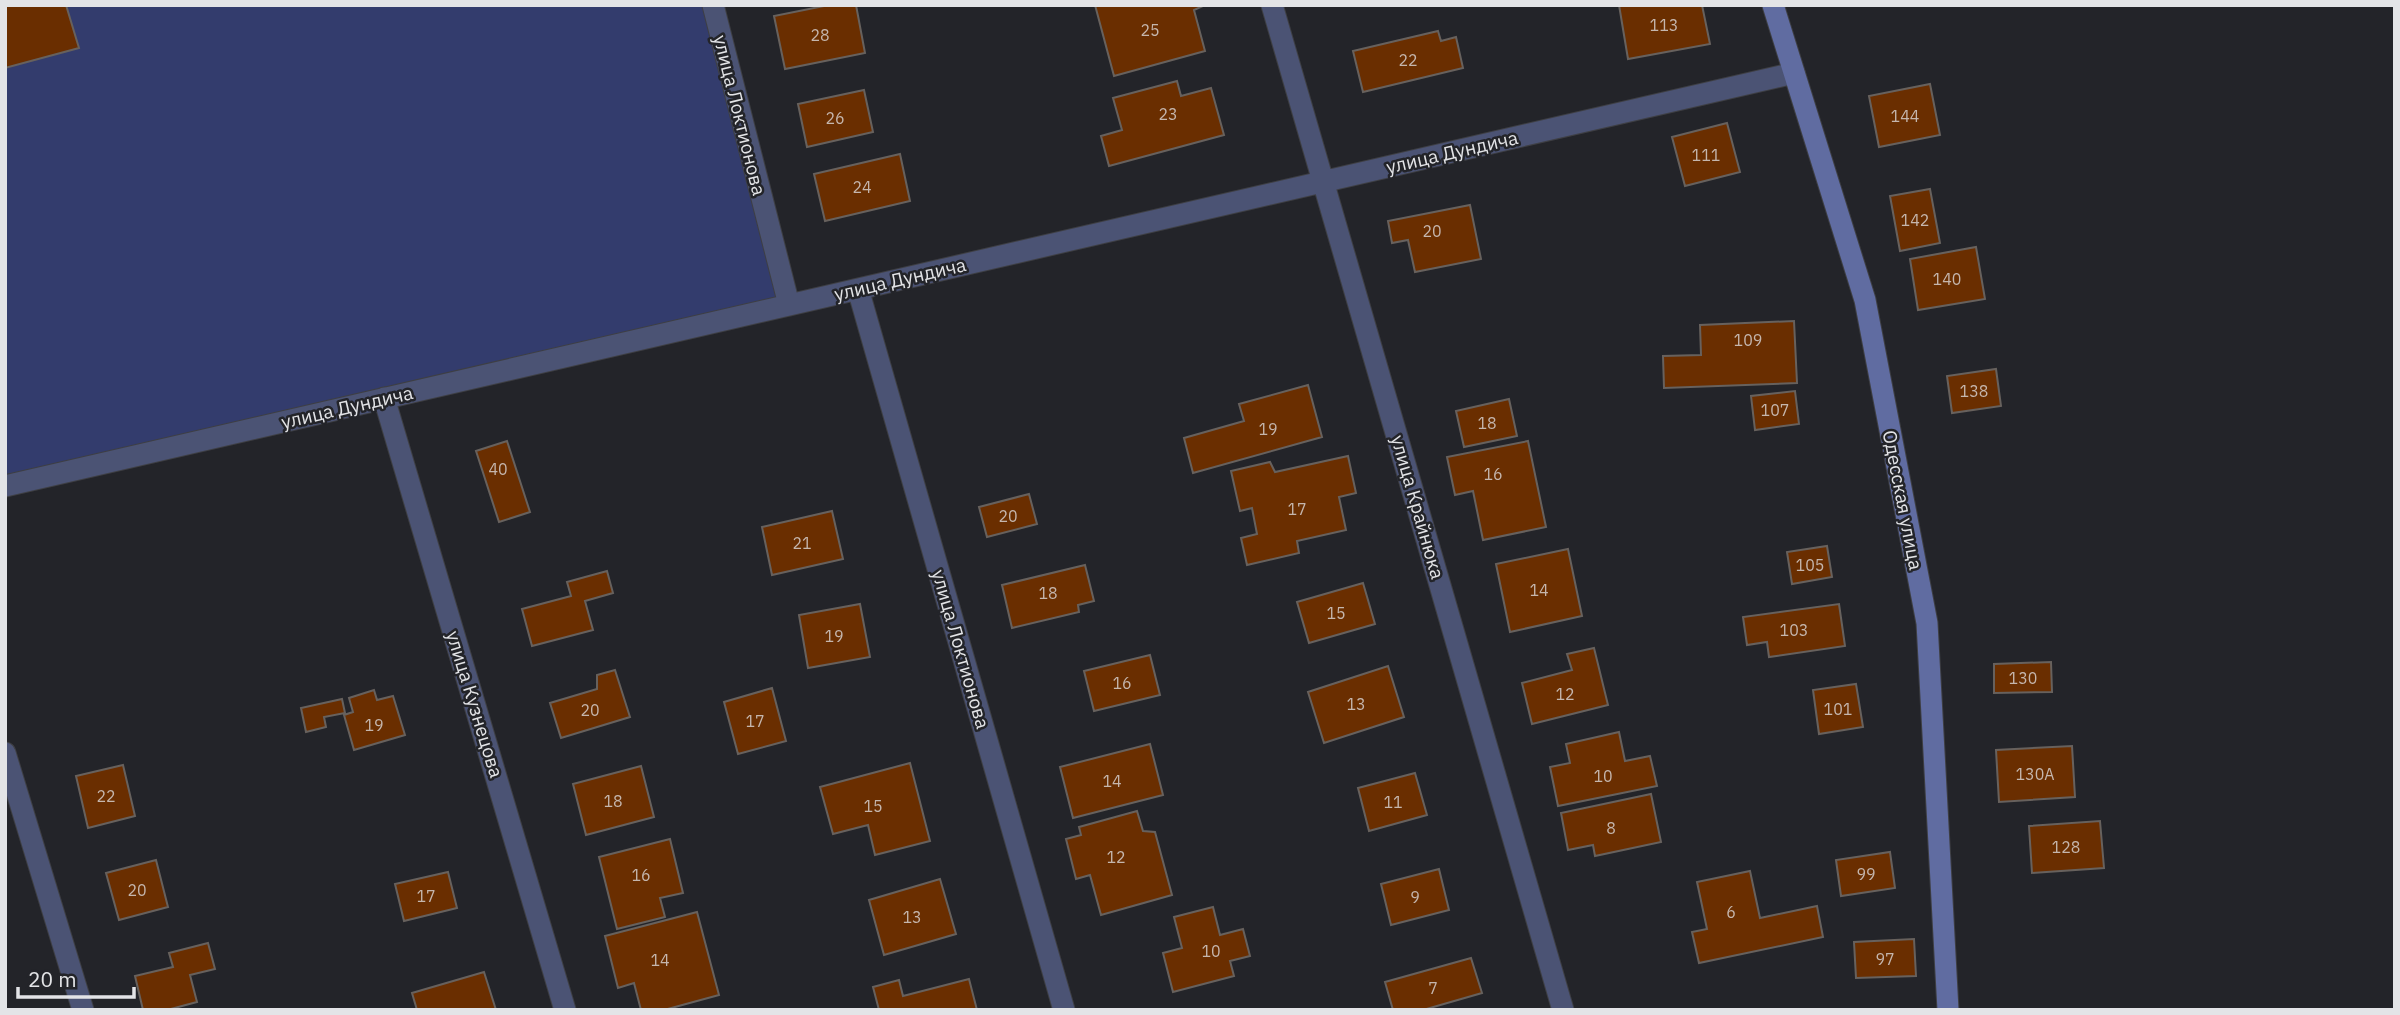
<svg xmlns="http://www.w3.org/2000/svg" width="2400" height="1015" font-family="'IBM Plex Sans',sans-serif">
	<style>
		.green { fill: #333c6d }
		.building { fill: #6a2e00; stroke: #67615d; stroke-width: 2 }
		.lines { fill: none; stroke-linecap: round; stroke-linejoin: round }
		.minor-casing { stroke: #3e3f44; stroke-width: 23 }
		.secondary-casing { stroke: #3e3f44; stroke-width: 23 }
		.minor { stroke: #4b5374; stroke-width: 21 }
		.secondary { stroke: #606ca1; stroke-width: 21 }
		.labels { text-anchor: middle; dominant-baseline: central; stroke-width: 5; stroke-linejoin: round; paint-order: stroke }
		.number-label { font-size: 16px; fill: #c5b6ad }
		.street-label { font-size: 19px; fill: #e3e4e7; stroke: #232429 }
	</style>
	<rect width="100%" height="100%" fill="#232429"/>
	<path class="green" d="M5 5H713L789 305 5 486Z"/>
	<path class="building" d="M5 5H66L79 48 5 68Z
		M829 5H856L865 53 785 69 774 16Z
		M1095 5H1205L1194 10 1205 51 1114 76Z
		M1619 5H1702L1710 44 1628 59Z
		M1438 31 1441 41 1456 37 1463 68 1363 92 1353 51Z
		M1177 81 1181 96 1211 88 1224 135 1109 166 1101 136 1122 130 1113 98Z
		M1930 84 1940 135 1879 147 1869 96Z
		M864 90 873 132 807 147 798 104Z
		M1727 123 1740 172 1685 186 1672 137Z
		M900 154 910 201 825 221 814 174Z
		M1930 189 1940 243 1900 251 1890 196Z
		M1470 205 1481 259 1415 272 1408 240 1392 243 1388 221Z
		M1976 247 1985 299 1918 310 1910 259Z
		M1794 321 1797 383 1664 388 1663 356 1701 355 1700 325Z
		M1996 369 2001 406 1952 413 1947 376Z
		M1308 385 1322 437 1193 473 1184 438 1244 421 1239 404Z
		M1795 391 1799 424 1755 430 1751 396Z
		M1509 399 1517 436 1464 447 1456 411Z
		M507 441 530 512 499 522 476 451Z
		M1528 441 1546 527 1483 540 1473 491 1455 495 1447 457Z
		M1348 456 1356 493 1339 497 1346 530 1297 541 1299 553 1247 565 1241 538 1257 534 1252 508 1240 511 1231 471 1270 462 1275 472Z
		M1029 494 1037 524 987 537 979 507Z
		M832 511 843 559 772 575 762 527Z
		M1827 546 1832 577 1792 584 1787 552Z
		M1568 549 1582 616 1510 632 1496 564Z
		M1085 565 1094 601 1078 605 1079 612 1012 628 1002 585Z
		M607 571 613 593 585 601 593 630 532 646 522 609 571 596 567 582Z
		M1363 583 1375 624 1309 643 1297 602Z
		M860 604 870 657 808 668 799 615Z
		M1839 604 1845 646 1769 657 1767 642 1747 645 1743 617Z
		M1594 648 1608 705 1532 724 1522 683 1572 670 1567 654Z
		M1150 655 1160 695 1094 711 1084 671Z
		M2051 662 2052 692 1994 693V664Z
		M1388 666 1404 717 1324 743 1308 692Z
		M615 670 630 717 561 738 550 703 597 689V675Z
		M1856 684 1863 727 1819 734 1813 690Z
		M772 688 786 741 738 754 724 702Z
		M374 690 377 700 393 696 405 735 354 750 344 715 353 712 349 698Z
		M342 699 345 713 324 717 326 727 306 732 301 708Z
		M1619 732 1625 761 1650 756 1657 786 1558 806 1550 767 1570 763 1566 744Z
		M1150 744 1163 795 1073 818 1060 767Z
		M2072 746 2075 797 1999 802 1996 750Z
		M910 763 930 841 875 855 868 825 833 834 820 787Z
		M123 765 135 816 88 828 76 776Z
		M641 766 654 817 586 835 573 784Z
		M1415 773 1427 815 1369 831 1358 788Z
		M1651 794 1661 842 1595 856 1593 845 1568 850 1561 813Z
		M1137 811 1143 831 1155 832 1172 895 1101 915 1090 875 1076 879 1066 839 1081 835 1079 827Z
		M2100 821 2104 868 2032 873 2029 826Z
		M670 839 683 893 660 898 665 917 617 929 599 857Z
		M1890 852 1895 888 1841 896 1836 860Z
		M156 860 168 907 119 920 106 873Z
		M1439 869 1449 910 1391 925 1381 884Z
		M1750 871 1760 918 1817 906 1823 937 1699 963 1692 932 1707 929 1697 882Z
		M448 872 457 908 404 921 395 884Z
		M940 879 956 934 884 955 869 900Z
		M1213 907 1220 935 1243 929 1250 956 1230 961 1234 976 1173 992 1163 953 1182 948 1174 917Z
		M697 912 719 995 664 1010H641L634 983 618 988 605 936Z
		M1914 939 1916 976 1856 978 1854 942Z
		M208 943 215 969 190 975 197 1002 167 1010H143L135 976 173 967 169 953Z
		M1471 958 1482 993 1423 1010H1393L1385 982Z
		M484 972 496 1010H417L412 993Z
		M969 979 977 1010H879L873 987 899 980 903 996Z"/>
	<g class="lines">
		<g class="minor-casing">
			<path id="minor" d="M713 5 789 305
				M1272 5 1563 1010
				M858 289 1064 1010
				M384 398 565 1010
				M5 486 1794 73
				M5 753 83 1010"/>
		</g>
		<g class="secondary-casing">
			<path id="secondary" d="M1773 5 1865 300 1927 623 1948 1010"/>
		</g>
		<use href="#minor" class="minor"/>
		<use href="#secondary" class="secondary"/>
	</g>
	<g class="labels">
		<g class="number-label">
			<text x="1664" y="25">113</text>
			<text x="1150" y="30">25</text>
			<text x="820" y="35">28</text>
			<text x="1408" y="60">22</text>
			<text x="1168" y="114">23</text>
			<text x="1905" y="116">144</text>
			<text x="835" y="118">26</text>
			<text x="1706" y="155">111</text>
			<text x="862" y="187">24</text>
			<text x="1915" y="220">142</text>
			<text x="1432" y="231">20</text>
			<text x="1947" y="279">140</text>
			<text x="1748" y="340">109</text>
			<text x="1974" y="391">138</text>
			<text x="1775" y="410">107</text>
			<text x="1487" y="423">18</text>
			<text x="1268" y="429">19</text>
			<text x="498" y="469">40</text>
			<text x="1493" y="474">16</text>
			<text x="1297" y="509">17</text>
			<text x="1008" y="516">20</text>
			<text x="802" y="543">21</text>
			<text x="1810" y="565">105</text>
			<text x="1539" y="590">14</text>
			<text x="1048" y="593">18</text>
			<text x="1336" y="613">15</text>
			<text x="1794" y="630">103</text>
			<text x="834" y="636">19</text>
			<text x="2023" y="678">130</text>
			<text x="1122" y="683">16</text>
			<text x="1565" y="694">12</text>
			<text x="1356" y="704">13</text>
			<text x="1838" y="709">101</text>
			<text x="590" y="710">20</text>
			<text x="755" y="721">17</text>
			<text x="374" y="725">19</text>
			<text x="2035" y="774">130А</text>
			<text x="1603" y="776">10</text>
			<text x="1112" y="781">14</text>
			<text x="106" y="796">22</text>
			<text x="613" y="801">18</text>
			<text x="1393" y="802">11</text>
			<text x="873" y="806">15</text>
			<text x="1611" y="828">8</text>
			<text x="2066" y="847">128</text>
			<text x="1116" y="857">12</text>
			<text x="1866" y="874">99</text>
			<text x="641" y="875">16</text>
			<text x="137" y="890">20</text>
			<text x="426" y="896">17</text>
			<text x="1415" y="897">9</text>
			<text x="1731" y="912">6</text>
			<text x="912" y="917">13</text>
			<text x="1211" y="951">10</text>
			<text x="1885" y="959">97</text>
			<text x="660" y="960">14</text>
			<text x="1433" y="988">7</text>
		</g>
		<g class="street-label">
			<text transform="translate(740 115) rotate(76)">улица Локтионова</text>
			<text transform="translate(1452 152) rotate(-13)">улица Дундича</text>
			<text transform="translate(900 279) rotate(-13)">улица Дундича</text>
			<text transform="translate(347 407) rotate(-13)">улица Дундича</text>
			<text transform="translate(1903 500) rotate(79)">Одесская улица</text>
			<text transform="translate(1418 507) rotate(74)">улица Крайнюка</text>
			<text transform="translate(961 649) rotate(74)">улица Локтионова</text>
			<text transform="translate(475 704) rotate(73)">улица Кузнецова</text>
		</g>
	</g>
	<rect width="2400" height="1015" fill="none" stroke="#e3e4e7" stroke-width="14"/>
	<path d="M18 987v10h116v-10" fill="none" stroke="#e3e4e7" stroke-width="3.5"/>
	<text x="28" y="987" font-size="21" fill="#e3e4e7" stroke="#232429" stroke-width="5" paint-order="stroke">20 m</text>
</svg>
